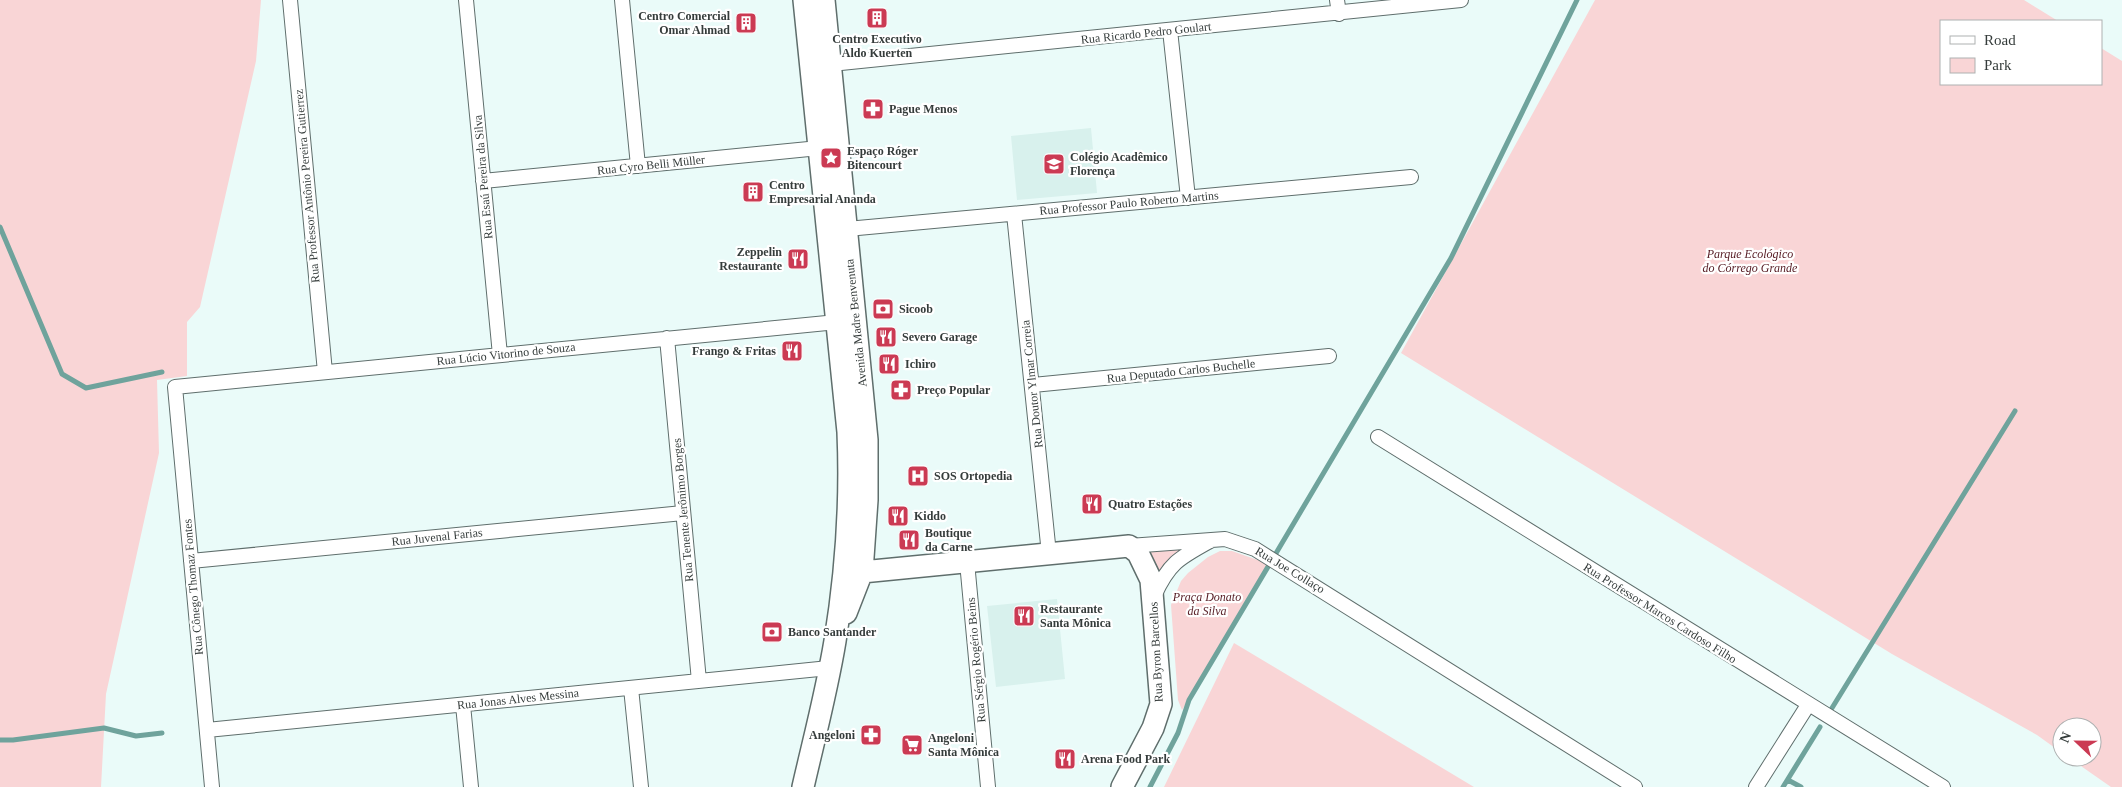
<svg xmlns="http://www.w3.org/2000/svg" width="2122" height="787" font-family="'Times New Roman',serif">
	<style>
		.built { fill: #d8f1ed }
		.green { fill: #f9d5d6 }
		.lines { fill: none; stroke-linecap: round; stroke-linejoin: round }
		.stream { stroke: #6fa39c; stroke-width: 5 }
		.minor-casing { stroke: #5f6e6c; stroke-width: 16 }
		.primary-casing { stroke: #5f6e6c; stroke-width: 24 }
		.minor { stroke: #fff; stroke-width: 14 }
		.primary { stroke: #fff; stroke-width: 21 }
		.labels { text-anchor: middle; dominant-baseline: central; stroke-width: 4.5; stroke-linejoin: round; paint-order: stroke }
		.poi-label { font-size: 12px; font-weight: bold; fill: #353c3b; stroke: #fff; text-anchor: start }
		.street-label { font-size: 12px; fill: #353c3b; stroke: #fff }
		.park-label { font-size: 12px; font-style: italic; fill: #551b23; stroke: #fff }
	</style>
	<rect width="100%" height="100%" fill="#eafbf9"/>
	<path class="built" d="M1091 128 1097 193 1017 200 1011 136Z
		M1057 599 1065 679 996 687 987 606Z"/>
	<path class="green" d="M0 0H261L256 61 200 307 187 322V376L157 380 159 453 106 694 101 787H0Z
		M1595 0H2024L2058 21H1941V84H2101V48L2122 61V787H2111L2068 757H2092V727H2062V753L2037 735 1892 654 1401 353Z
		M1186 547 1156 581 1145 551Z
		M1220 551H1232L1269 564 1182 710 1178 700 1171 605 1181 581 1188 573 1208 557Z
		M1234 643 1474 787H1164Z"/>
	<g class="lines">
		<path class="stream" d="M0 227 62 374 86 388 162 372
			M1832 708 2015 411
			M0 740H13L104 728 136 736 162 733
			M1788 780 1801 787
			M1150 787 1178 733 1189 700 1451 258 1577 0
			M1783 787 1820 727"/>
		<g class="minor-casing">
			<path id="minor" d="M290 0 325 372
				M466 0 500 355
				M622 0 638 166
				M1337 0 1339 14
				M1170 30 1188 198
				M831 64 1461 0
				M483 181 819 148
				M1014 214 1049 554
				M847 229 1411 177
				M667 338 699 681
				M1033 385 1329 356
				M1378 437 1943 787
				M1129 546 1225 539 1255 549 1635 787
				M191 561 683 513
				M967 562 988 787
				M1154 596C1169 563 1179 558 1210 541
				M631 688 641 787
				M463 705 471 787
				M207 730 829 668
				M212 787 175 387 837 322
				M1756 787 1808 705"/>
		</g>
		<g class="primary-casing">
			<path id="primary" d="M824 0 867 440V500L862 572 846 613
				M862 572 1129 546 1138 553 1151 580 1161 704 1153 728 1122 787
				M803 787C814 739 827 690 835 641 846 573 851 501 848 432L804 0"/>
		</g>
		<use href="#minor" class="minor"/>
		<use href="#primary" class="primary"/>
	</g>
	<defs>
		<g id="building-square" transform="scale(1.125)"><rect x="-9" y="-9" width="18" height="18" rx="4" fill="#cb3a53" stroke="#fff"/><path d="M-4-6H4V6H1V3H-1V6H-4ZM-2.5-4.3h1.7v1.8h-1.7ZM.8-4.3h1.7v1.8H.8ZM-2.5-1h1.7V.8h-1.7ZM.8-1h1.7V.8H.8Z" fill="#fff"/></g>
		<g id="pharmacy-square" transform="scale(1.125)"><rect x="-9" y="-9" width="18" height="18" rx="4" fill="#cb3a53" stroke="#fff"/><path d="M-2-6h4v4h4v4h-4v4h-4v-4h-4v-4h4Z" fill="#fff"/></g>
		<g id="sight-square" transform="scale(1.125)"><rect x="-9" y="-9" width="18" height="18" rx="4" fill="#cb3a53" stroke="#fff"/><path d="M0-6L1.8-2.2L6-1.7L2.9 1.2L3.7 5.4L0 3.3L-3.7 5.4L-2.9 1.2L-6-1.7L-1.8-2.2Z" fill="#fff"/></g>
		<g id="school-square" transform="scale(1.125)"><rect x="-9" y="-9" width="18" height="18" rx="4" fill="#cb3a53" stroke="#fff"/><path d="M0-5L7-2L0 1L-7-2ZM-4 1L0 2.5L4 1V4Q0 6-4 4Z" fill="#fff"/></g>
		<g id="restaurant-square" transform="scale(1.125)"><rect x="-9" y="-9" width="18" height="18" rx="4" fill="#cb3a53" stroke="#fff"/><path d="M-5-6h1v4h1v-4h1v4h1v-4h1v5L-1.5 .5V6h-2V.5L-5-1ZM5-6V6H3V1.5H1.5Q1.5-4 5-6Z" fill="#fff"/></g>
		<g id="bank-square" transform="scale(1.125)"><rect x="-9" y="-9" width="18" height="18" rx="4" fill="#cb3a53" stroke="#fff"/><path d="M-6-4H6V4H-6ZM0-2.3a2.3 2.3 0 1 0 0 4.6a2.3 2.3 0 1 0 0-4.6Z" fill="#fff"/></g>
		<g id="hospital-square" transform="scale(1.125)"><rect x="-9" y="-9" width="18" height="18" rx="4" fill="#cb3a53" stroke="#fff"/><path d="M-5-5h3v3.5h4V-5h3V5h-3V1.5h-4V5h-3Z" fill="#fff"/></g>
		<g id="supermarket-square" transform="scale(1.125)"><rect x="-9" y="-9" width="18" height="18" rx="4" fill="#cb3a53" stroke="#fff"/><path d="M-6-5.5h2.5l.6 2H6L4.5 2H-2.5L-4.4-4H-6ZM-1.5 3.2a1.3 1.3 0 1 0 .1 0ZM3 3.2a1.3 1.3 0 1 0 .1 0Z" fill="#fff"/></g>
	</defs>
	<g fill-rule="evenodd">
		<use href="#building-square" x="877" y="18"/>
		<use href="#building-square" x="746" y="23"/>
		<use href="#pharmacy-square" x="873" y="109"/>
		<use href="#sight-square" x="831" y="158"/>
		<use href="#school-square" x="1054" y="164"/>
		<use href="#building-square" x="753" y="192"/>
		<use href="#restaurant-square" x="798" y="259"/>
		<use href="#bank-square" x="883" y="309"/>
		<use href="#restaurant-square" x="886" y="337"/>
		<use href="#restaurant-square" x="792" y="351"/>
		<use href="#restaurant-square" x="889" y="364"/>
		<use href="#pharmacy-square" x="901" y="390"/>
		<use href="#hospital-square" x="918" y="476"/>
		<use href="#restaurant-square" x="1092" y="504"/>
		<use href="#restaurant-square" x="898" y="516"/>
		<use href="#restaurant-square" x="909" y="540"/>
		<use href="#restaurant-square" x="1024" y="616"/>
		<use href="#bank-square" x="772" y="632"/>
		<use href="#pharmacy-square" x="871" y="735"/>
		<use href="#supermarket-square" x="912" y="745"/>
		<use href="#restaurant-square" x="1065" y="759"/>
	</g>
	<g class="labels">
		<g class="poi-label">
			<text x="730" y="16" text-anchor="end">Centro Comercial<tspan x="730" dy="14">Omar Ahmad</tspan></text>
			<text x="877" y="39" text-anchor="middle">Centro Executivo<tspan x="877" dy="14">Aldo Kuerten</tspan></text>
			<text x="889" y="109">Pague Menos</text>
			<text x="847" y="151">Espaço Róger<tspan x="847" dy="14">Bitencourt</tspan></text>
			<text x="1070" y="157">Colégio Acadêmico<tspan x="1070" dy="14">Florença</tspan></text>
			<text x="769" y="185">Centro<tspan x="769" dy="14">Empresarial Ananda</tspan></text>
			<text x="782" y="252" text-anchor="end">Zeppelin<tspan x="782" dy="14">Restaurante</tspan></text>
			<text x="899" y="309">Sicoob</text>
			<text x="902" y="337">Severo Garage</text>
			<text x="776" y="351" text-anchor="end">Frango &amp; Fritas</text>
			<text x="905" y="364">Ichiro</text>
			<text x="917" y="390">Preço Popular</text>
			<text x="934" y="476">SOS Ortopedia</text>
			<text x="1108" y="504">Quatro Estações</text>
			<text x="914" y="516">Kiddo</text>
			<text x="925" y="533">Boutique<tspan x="925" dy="14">da Carne</tspan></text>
			<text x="1040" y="609">Restaurante<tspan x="1040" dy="14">Santa Mônica</tspan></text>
			<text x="788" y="632">Banco Santander</text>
			<text x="855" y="735" text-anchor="end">Angeloni</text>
			<text x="928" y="738">Angeloni<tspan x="928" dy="14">Santa Mônica</tspan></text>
			<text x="1081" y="759">Arena Food Park</text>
		</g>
		<g class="street-label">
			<text transform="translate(1146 33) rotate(-6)">Rua Ricardo Pedro Goulart</text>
			<text transform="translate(651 165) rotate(-6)">Rua Cyro Belli Müller</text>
			<text transform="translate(483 177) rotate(-95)">Rua Esaú Pereira da Silva</text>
			<text transform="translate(307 186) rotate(-95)">Rua Professor Antônio Pereira Gutierrez</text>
			<text transform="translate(1129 203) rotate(-5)">Rua Professor Paulo Roberto Martins</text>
			<text transform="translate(856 323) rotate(-96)">Avenida Madre Benvenuta</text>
			<text transform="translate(506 354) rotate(-6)">Rua Lúcio Vitorino de Souza</text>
			<text transform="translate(1181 371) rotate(-6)">Rua Deputado Carlos Buchelle</text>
			<text transform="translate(1032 384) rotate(-96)">Rua Doutor Ylmar Correia</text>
			<text transform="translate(683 510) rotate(-95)">Rua Tenente Jerônimo Borges</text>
			<text transform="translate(437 537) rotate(-6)">Rua Juvenal Farias</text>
			<text transform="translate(1290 570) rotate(31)">Rua Joe Collaço</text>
			<text transform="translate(193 587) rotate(-95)">Rua Cônego Thomaz Fontes</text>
			<text transform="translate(1660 613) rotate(32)">Rua Professor Marcos Cardoso Filho</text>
			<text transform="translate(1156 652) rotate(-93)">Rua Byron Barcellos</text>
			<text transform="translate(976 660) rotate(-95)">Rua Sérgio Rogério Beins</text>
			<text transform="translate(518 699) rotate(-6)">Rua Jonas Alves Messina</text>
		</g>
		<g class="park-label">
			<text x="1750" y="254">Parque Ecológico<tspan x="1750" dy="14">do Córrego Grande</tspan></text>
			<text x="1207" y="597">Praça Donato<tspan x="1207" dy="14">da Silva</tspan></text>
		</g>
	</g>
	<rect x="1940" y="20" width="162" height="65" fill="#ffffff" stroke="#aeb1b1"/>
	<rect x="1950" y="36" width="25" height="8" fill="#ffffff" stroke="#aeb1b1"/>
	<text x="1984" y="45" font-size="15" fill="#353c3b">Road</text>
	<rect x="1950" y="58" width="25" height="15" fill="#f9d5d6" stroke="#aeb1b1"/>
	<text x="1984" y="70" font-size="15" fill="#353c3b">Park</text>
	<g transform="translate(2077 742) rotate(292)"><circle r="24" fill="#ffffff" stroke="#aeb1b1"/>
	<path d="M0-4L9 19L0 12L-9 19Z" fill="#cb3a53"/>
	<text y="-8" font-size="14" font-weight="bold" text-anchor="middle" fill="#353c3b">N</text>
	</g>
</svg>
